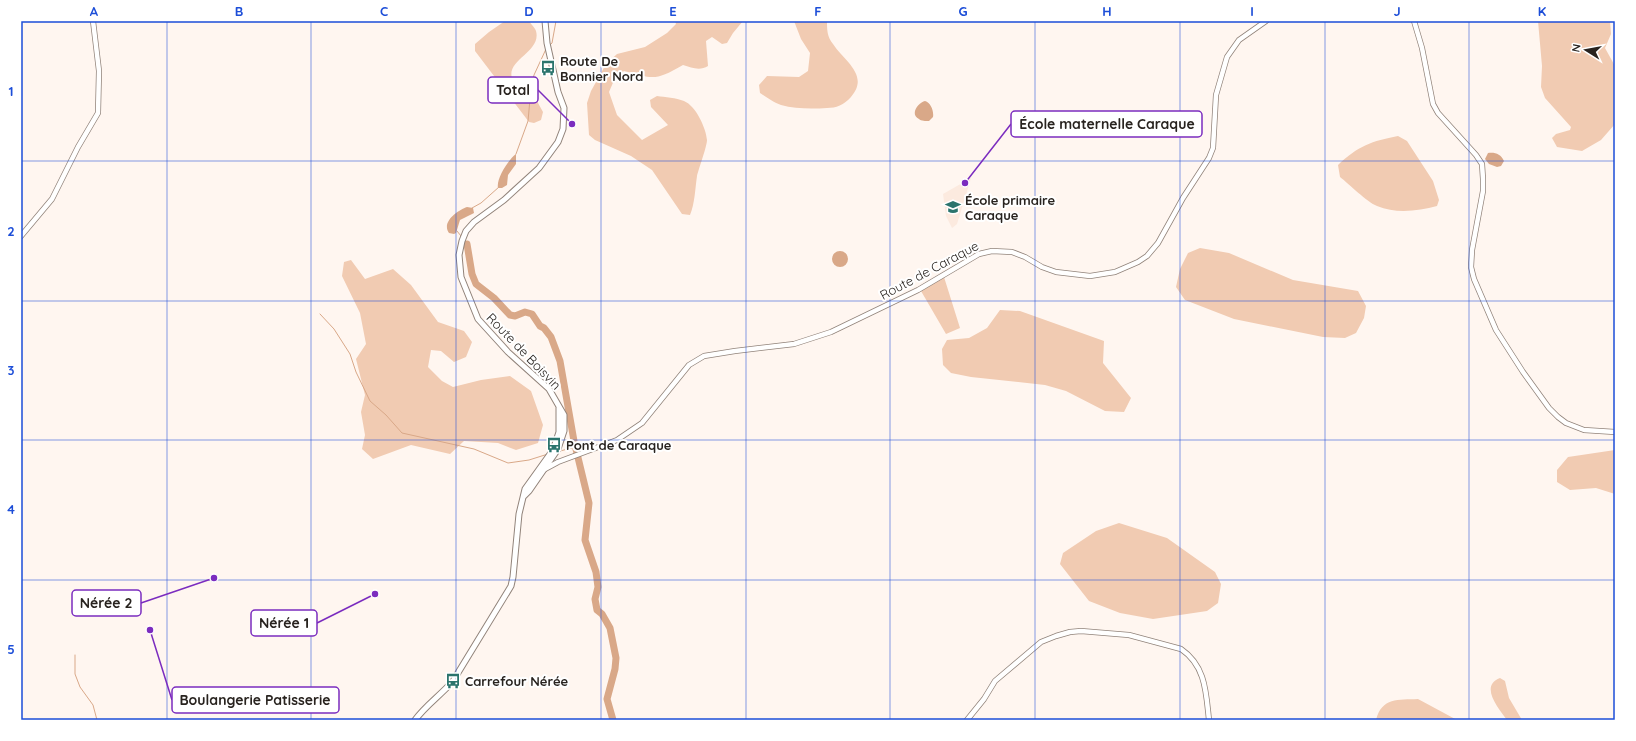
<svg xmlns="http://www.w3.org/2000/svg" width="1636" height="741" font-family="Quicksand,sans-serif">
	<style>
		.built { fill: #fceadf }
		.green { fill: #f1cbb2 }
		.water { fill: #d9a888 }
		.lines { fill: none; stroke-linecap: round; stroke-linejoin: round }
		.stream { stroke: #d9a888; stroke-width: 1 }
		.river { stroke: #d9a888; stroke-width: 7 }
		.tertiary-casing { stroke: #91837a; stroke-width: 6 }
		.secondary-casing { stroke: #91837a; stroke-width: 7 }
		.tertiary { stroke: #fff; stroke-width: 4.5 }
		.secondary { stroke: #fff; stroke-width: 5 }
		.grid { fill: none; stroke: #1d4ed8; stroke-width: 1; stroke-opacity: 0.55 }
		.labels { text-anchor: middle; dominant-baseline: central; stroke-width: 4; stroke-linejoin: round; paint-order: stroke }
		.poi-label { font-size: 13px; font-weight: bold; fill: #28231f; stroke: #fff; text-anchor: start }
		.street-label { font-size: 13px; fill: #28231f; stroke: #fff }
		.leader { fill: none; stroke: #7b2cbf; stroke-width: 1.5 }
		.callout-dot { fill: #7b2cbf; stroke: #fff; stroke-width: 1.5 }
		.callout { fill: #fff; stroke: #7b2cbf; stroke-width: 1.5 }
		.callout-label { font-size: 14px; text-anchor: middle; font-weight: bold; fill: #28231f }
		.neatline { fill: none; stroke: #1d4ed8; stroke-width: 1.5 }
		.grid-label { font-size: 13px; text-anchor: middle; font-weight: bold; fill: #1d4ed8 }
	</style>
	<rect width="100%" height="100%" fill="#fff6f0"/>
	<path class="built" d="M971 178 957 224 952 228 946 216 943 194Z"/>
	<path class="green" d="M505 21H529C531 24 535 28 536 31 542 53 503 60 513 81 517 90 529 92 535 98 538 102 540 107 543 112L541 120 534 123 529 122 475 51V44L489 32Z
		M675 21H743L733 33 727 43 722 44 712 37 706 41 708 66C700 71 692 68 683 65 655 81 654 79 624 71L615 78 609 92 617 115 642 140 668 125 651 107 650 100 657 96C665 97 676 98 684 101 696 106 706 128 707 140 707 146 699 168 697 176 695 189 695 203 690 215L682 214 652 170 631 156 595 140 589 135 587 103 591 91 606 64 617 54 645 47 667 33 676 24Z
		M794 21H827C827 29 827 37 833 44 844 61 870 75 851 97 844 105 836 108 827 108 812 109 795 109 781 105 774 103 766 97 760 93L759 85 767 76 799 77 808 71 810 53 801 39Z
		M1538 21H1610L1611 34 1605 48 1615 66V124L1601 140 1582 151 1557 147 1552 138 1556 134 1570 130 1571 127 1545 98 1541 87 1542 66Z
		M1398 136 1407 141 1433 181 1439 200 1437 206C1418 211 1396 214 1377 206 1367 202 1349 184 1340 177L1338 165C1358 146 1372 141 1398 136Z
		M1200 248 1229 253 1293 280 1358 291 1366 306 1364 318 1356 333 1345 338 1323 337 1234 319 1185 300 1176 287 1180 269 1188 253Z
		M351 260 365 279 393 269 411 285 438 322 464 331 472 342 466 357 454 362 441 351 431 350 428 367 442 381 453 387 481 380 510 376 531 391 543 425 538 443 516 450 498 443 464 441 450 454 411 445 373 459 362 449 365 435 361 412 365 395 356 359 366 344 360 313 342 276 344 262Z
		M944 277 960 328 946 334 921 291Z
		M1000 310 1020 311 1104 341 1103 363 1131 398 1124 412 1105 411 1066 391 1045 385 971 377 951 373 943 365 942 349 947 340 969 338 987 328Z
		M1615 450V494L1596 488 1570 490 1557 482V470L1568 457Z
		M1119 523 1167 538 1215 572 1221 584 1218 603 1207 611 1153 619 1120 613 1089 601 1060 564 1063 553 1096 531Z
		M1500 678 1505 681 1509 698 1522 720H1507C1499 709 1479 686 1500 678Z
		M1418 699 1457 720H1376C1382 697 1398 700 1418 699Z"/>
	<path class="water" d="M925 101C931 103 934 111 933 117L929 121C926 121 921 121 919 119 909 114 919 102 925 101Z
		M1488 153C1495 152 1501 154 1504 161L1501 166 1497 167 1489 164 1485 159Z
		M516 154V164L508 175 507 185 502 188H498C496 179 508 160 516 154Z
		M467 207 473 208 474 213 460 220 456 233 454 234 449 233C441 222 458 210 467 207Z
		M832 259a8 8 0 1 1 16 0a8 8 0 1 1-16 0Z"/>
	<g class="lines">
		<path class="stream" d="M550 45 552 43 556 21
			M516 154 528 121 531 88 534 75 546 49
			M472 208 481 203 499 187
			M457 231 461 236
			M320 314 334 329 350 354 356 372 370 401 386 415 402 433 474 449 508 463 529 460 548 454
			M560 451 576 447
			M75 655V674L80 687 93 705 97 720"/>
		<path class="river" d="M467 244 472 274 476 284 494 298 510 315 515 316 525 312 532 314 540 326 544 328 551 337 560 361 574 441 589 503 585 540 596 572 598 587 595 599 597 610 602 614 610 628 616 658 615 669 607 699 613 720"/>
		<g class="tertiary-casing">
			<path id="tertiary" d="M1414 21 1422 48 1433 104 1438 113 1476 155 1482 164 1483 179V191L1472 250 1471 267 1474 279 1496 330 1523 372 1549 408 1558 417 1566 423 1584 430 1615 432
				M21 236 52 199 78 147 98 113 99 71 93 21
				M545 469 558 462 617 440 642 423 689 365 704 356 735 351 794 344 831 332 918 290 979 254 992 251 1012 252 1025 257 1042 267 1056 272 1090 276 1115 272 1138 262 1147 256 1158 243 1183 198 1209 158 1213 148 1216 95 1227 57 1239 40 1266 21
				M967 720 984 699 995 681 1041 642 1056 636 1070 632 1081 631 1129 635 1181 649C1206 666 1206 693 1209 720"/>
		</g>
		<g class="secondary-casing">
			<path id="secondary" d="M524 496 529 491 558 449 564 431V415L549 389 508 352 478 319 461 277 459 255 462 241 466 231 474 222 504 200 539 168 558 142 563 129 564 108 558 92 547 43 545 21
				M415 720C426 705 441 695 453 681L511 586 513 577 519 514 525 489 553 450 559 432V408"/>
		</g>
		<use href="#tertiary" class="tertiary"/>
		<use href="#secondary" class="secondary"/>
	</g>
	<path class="grid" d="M167 21V720M311 21V720M456 21V720M601 21V720M746 21V720M890 21V720M1035 21V720M1180 21V720M1325 21V720M1469 21V720M21 161H1615M21 301H1615M21 440H1615M21 580H1615"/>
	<defs>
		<g id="bus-bare" transform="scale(1.2)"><path d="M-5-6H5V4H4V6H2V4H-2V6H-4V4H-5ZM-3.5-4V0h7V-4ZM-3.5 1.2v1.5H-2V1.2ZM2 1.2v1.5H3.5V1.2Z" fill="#2b746d" stroke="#fff" stroke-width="2.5" paint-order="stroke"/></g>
		<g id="school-bare" transform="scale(1.2)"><path d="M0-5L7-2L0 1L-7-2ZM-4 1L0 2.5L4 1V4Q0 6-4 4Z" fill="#2b746d" stroke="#fff" stroke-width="2.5" paint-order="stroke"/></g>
	</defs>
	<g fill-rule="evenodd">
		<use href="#bus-bare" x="548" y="68"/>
		<use href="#school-bare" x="953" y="207"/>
		<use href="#bus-bare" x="554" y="445"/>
		<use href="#bus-bare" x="453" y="681"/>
	</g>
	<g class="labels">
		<g class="poi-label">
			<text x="560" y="61">Route De<tspan x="560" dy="15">Bonnier Nord</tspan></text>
			<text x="965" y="200">École primaire<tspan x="965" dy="15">Caraque</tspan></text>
			<text x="566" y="445">Pont de Caraque</text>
			<text x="465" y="681">Carrefour Nérée</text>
		</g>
		<g class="street-label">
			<text transform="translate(929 270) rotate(-28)">Route de Caraque</text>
			<text transform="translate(524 351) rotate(46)">Route de Boisvin</text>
		</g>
	</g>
	<path class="leader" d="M572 124L538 90M965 183L1011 124M214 578L141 603M375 594L317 623M150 630L172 700"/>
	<g class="callout-dot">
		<circle cx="572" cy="124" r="4"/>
		<circle cx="965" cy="183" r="4"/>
		<circle cx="214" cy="578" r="4"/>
		<circle cx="375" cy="594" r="4"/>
		<circle cx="150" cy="630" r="4"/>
	</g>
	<g class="callout">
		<rect x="488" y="77" width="50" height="26" rx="4"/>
		<rect x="1011" y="111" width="191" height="26" rx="4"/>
		<rect x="72" y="590" width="69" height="26" rx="4"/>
		<rect x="251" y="610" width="66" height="26" rx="4"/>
		<rect x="172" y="687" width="167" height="26" rx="4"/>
	</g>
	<g class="callout-label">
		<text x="513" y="95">Total</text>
		<text x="1107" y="129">École maternelle Caraque</text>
		<text x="106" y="608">Nérée 2</text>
		<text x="284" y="628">Nérée 1</text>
		<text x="255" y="705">Boulangerie Patisserie</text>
	</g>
	<rect width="1636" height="741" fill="none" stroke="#ffffff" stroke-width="44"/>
	<g transform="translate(1586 50) rotate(281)" stroke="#ffffff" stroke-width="3" paint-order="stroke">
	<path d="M0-3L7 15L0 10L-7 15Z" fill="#28231f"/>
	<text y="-6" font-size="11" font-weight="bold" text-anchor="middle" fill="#28231f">N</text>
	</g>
	<rect x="22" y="22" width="1592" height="697" class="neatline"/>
	<g class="grid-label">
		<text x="94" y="16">A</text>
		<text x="239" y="16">B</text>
		<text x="384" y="16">C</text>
		<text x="529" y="16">D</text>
		<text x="673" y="16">E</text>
		<text x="818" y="16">F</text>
		<text x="963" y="16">G</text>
		<text x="1107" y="16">H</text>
		<text x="1252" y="16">I</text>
		<text x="1397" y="16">J</text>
		<text x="1542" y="16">K</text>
		<text x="11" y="96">1</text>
		<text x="11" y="236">2</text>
		<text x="11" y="375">3</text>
		<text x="11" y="514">4</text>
		<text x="11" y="654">5</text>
	</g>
</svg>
